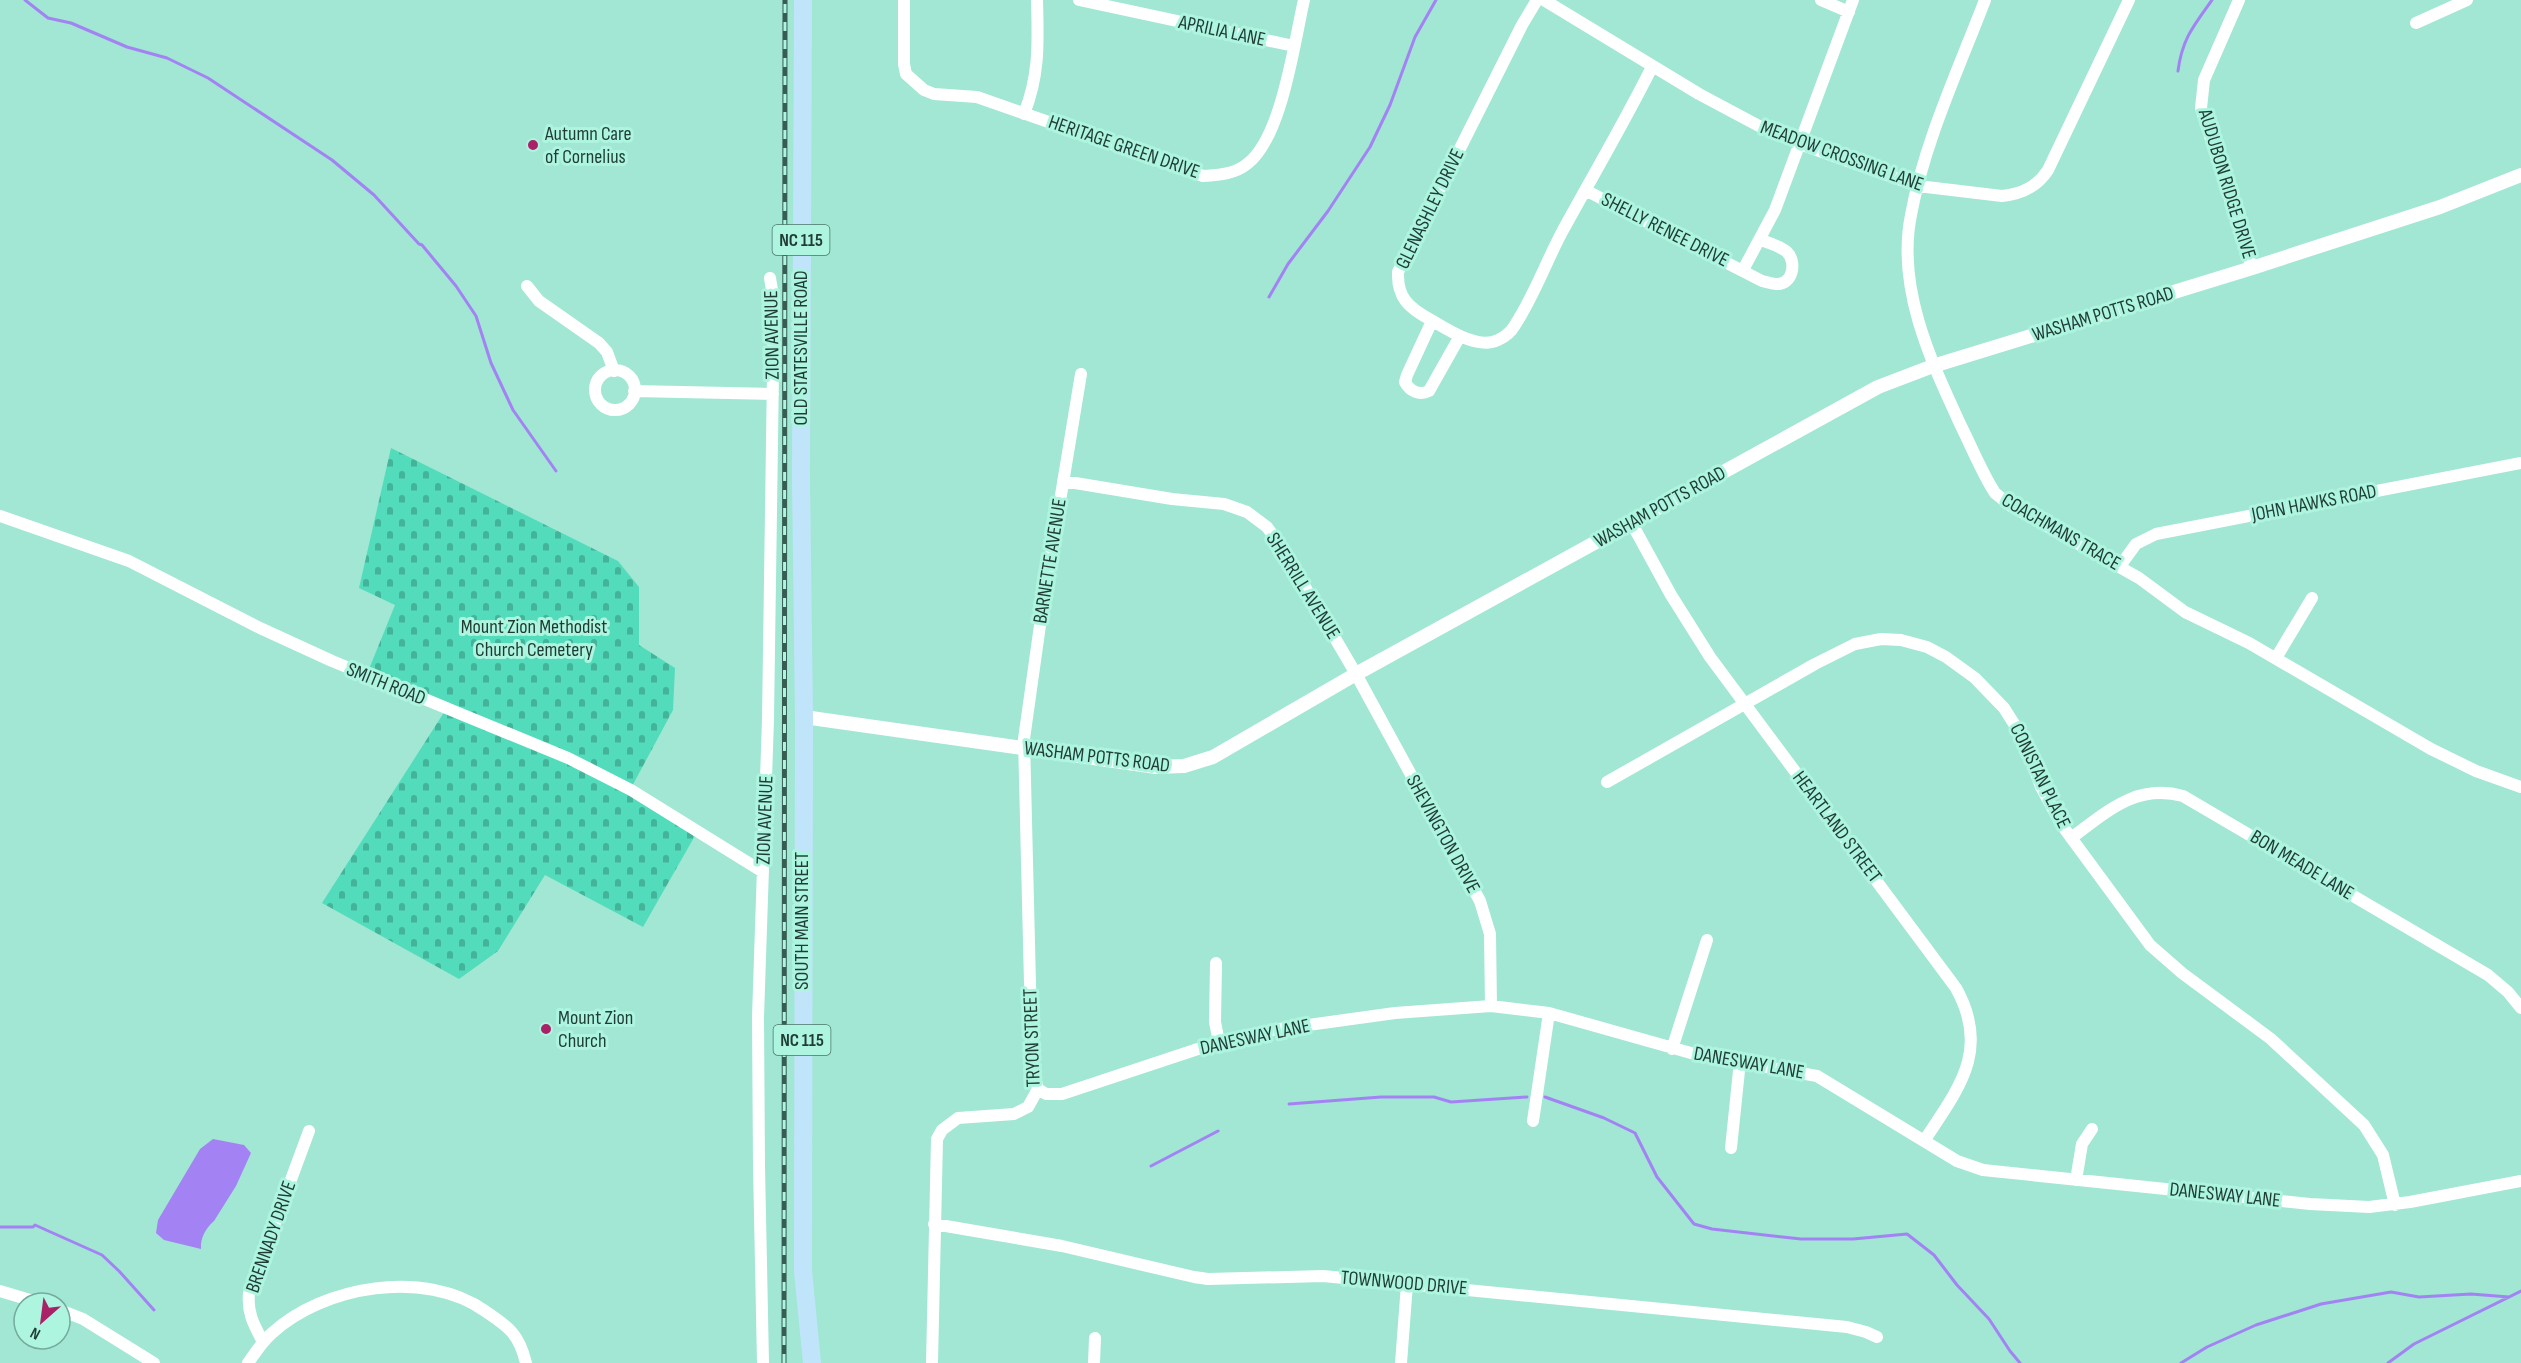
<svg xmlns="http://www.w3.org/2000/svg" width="2521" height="1363" font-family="'Sofia Sans Condensed',sans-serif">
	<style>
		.cemetery { fill: url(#cemetery-stones) }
		.water { fill: #a383f3 }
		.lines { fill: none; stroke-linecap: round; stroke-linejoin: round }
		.stream { stroke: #a383f3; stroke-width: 3 }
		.minor { stroke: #fff; stroke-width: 12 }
		.tertiary { stroke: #fff; stroke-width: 14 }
		.primary { stroke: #c0e5fb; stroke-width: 18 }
		.rail-casing { stroke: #375c52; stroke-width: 5 }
		.rail { stroke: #aef5e0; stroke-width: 3; stroke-dasharray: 9; stroke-linecap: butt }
		.poi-dot { fill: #a92167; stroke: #aef5e0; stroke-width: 2 }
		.labels { text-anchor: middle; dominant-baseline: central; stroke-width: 6; stroke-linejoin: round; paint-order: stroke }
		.shield { fill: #aef5e0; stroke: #4a7468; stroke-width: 1.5 }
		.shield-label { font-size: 18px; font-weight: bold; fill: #1f3c35 }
		.street-label { font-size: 20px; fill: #1f3c35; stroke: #aef5e0 }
		.poi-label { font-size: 20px; fill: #1f3c35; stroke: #aef5e0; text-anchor: start }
		.park-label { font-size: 20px; fill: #1d3a32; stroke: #aef5e0 }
	</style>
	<defs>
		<pattern id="cemetery-stones" width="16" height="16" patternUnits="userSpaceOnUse" patternTransform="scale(1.5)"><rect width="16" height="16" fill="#52dcbc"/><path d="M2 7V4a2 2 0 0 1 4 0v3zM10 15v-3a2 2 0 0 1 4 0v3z" fill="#43b49a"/></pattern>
	</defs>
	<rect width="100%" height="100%" fill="#a1e7d3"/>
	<path class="cemetery" d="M391 448 618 561 639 587V645L675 668 673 710 629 792 696 834 643 927 545 875 498 951 459 979 322 903 450 703 369 669 395 605 359 588Z"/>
	<path class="water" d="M213 1139 244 1145 251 1153 236 1186 214 1221C206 1228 200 1238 201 1249L164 1240 156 1233 158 1220 200 1149Z"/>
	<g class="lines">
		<path class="stream" d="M25 0 48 18 71 23 127 47 167 58 208 78 332 160 374 195 419 244 422 245 456 286 476 316 491 363 513 410 556 471
			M2178 71C2182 39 2194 25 2212 0
			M1269 297 1288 264 1328 211 1370 147 1390 105 1415 37 1436 0
			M1545 1097 1604 1118 1635 1133 1657 1177 1694 1224 1712 1229 1801 1239H1853L1907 1234 1934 1255 1957 1285 1989 1319 2010 1351 2020 1363
			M1289 1104 1381 1097H1434L1451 1102 1527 1097
			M1151 1166 1218 1131
			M0 1227H33L35 1225 102 1255 119 1271 154 1310
			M2181 1363 2207 1347 2256 1325 2321 1304 2391 1292 2419 1297 2471 1294 2509 1297
			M2388 1363 2414 1344 2521 1291"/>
		<path class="minor" d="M904 0V64L906 74 924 90 934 94 977 97 1203 176C1219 175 1235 174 1247 164 1282 138 1294 43 1304 0
			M1079 0 1294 46
			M1537 0 1522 25 1398 272C1397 298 1409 308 1431 320 1448 330 1478 350 1498 340 1505 337 1511 332 1515 325 1534 296 1546 262 1562 232 1592 177 1624 123 1652 67
			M1544 0 1699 94 1759 126 1800 144 1918 186 2002 196C2022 194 2037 187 2048 170L2129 0
			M1821 0 1849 12
			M1985 0C1959 68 1924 143 1911 215 1896 289 1932 363 1962 428 1973 450 1982 473 1995 493L2011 506 2139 578 2185 612 2249 643 2431 749 2476 771 2521 787
			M2239 0 2204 80 2201 108 2252 268
			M2416 23 2467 0
			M1024 114C1040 74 1038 41 1037 0
			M1587 191 1762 281C1766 282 1772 284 1776 284 1793 285 1797 262 1787 252 1780 246 1769 243 1761 240
			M1743 270 1775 210 1853 0
			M527 286 539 301 599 343 607 352 614 371
			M1432 321 1407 375 1405 382C1410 391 1419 396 1429 391L1460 336
			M595 390a20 20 0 1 1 40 0a20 20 0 1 1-40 0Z
			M634 391 773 394
			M1063 481 1172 499 1224 504 1247 512 1267 527 1281 546 1356 674 1480 901 1490 934 1491 1006
			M0 516 129 561 260 628 332 661 568 758 631 790 763 872
			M1631 522 1671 595 1710 657 1956 988C1991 1051 1958 1089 1924 1141
			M2120 566 2136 544 2156 534 2521 463
			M2276 658 2312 598
			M1607 782 1815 664 1855 644 1881 639 1901 640 1927 647 1946 657 1975 678 2004 708 2023 738 2041 787 2061 824 2150 945 2182 973 2271 1039 2364 1125 2383 1155 2395 1205
			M2071 838C2107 812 2136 783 2183 796L2488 975 2508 992 2521 1008
			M1216 963 1215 1022 1219 1042
			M1672 1049 1707 940
			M1038 1089 1046 1094H1062L1219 1042 1272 1030 1395 1013 1491 1006 1549 1013 1698 1055 1817 1076 1957 1161 1983 1170 2310 1204 2369 1207 2410 1202 2521 1181
			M1533 1121 1549 1013
			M1731 1148 1740 1061
			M2076 1180 2082 1144 2092 1129
			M934 1224 1062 1246 1194 1277 1208 1279 1323 1276 1847 1327 1866 1332 1877 1337
			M0 1291 40 1303
			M60 1310 83 1319 154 1363
			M263 1342C254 1325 247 1313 249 1293L309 1131
			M248 1363C255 1353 262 1342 271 1334 324 1285 425 1269 485 1311 509 1327 519 1334 526 1363
			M763 1363 759 1166 758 1017 768 719 774 302 770 278
			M932 1363 937 1139 942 1130 958 1118 1014 1114 1028 1107 1038 1089 1032 1065 1024 739 1043 604 1081 374
			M1094 1363 1095 1338
			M1401 1363 1407 1284"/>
		<path class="tertiary" d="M804 717 1156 767 1184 766 1213 757 1356 674 1878 387 1933 366 2252 268 2440 207 2521 175"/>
		<path class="primary" d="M803 0 801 479 804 717 803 1271 812 1363"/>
		<g class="rail-casing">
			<path id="rail" d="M784 1363 785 0"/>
		</g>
		<use href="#rail" class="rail"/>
	</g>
	<g class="poi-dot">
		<circle cx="533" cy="145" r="6"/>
		<circle cx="546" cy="1029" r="6"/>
	</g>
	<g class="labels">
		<g class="shield">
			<rect x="772.5" y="225" width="57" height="30" rx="4.5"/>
			<rect x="773.5" y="1025" width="57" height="30" rx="4.5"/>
		</g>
		<g class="shield-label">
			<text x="801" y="240">NC 115</text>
			<text x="802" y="1040">NC 115</text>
		</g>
		<g class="street-label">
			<text transform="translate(1222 31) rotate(12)">APRILIA LANE</text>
			<text transform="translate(1124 147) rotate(19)">HERITAGE GREEN DRIVE</text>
			<text transform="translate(1842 156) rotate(20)">MEADOW CROSSING LANE</text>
			<text transform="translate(2227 184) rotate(73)">AUDUBON RIDGE DRIVE</text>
			<text transform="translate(1430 209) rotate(-64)">GLENASHLEY DRIVE</text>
			<text transform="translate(1665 230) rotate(27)">SHELLY RENEE DRIVE</text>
			<text transform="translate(2103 314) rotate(-17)">WASHAM POTTS ROAD</text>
			<text transform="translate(772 335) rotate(-91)">ZION AVENUE</text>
			<text transform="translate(801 348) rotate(-90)">OLD STATESVILLE ROAD</text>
			<text transform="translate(2314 503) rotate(-11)">JOHN HAWKS ROAD</text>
			<text transform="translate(1660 507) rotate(-29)">WASHAM POTTS ROAD</text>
			<text transform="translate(2061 532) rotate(30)">COACHMANS TRACE</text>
			<text transform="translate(1050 561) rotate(-81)">BARNETTE AVENUE</text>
			<text transform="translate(1303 586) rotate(58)">SHERRILL AVENUE</text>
			<text transform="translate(386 684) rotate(22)">SMITH ROAD</text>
			<text transform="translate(1097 757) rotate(7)">WASHAM POTTS ROAD</text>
			<text transform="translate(2040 776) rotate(64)">CONISTAN PLACE</text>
			<text transform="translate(765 820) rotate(-88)">ZION AVENUE</text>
			<text transform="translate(1837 827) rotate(53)">HEARTLAND STREET</text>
			<text transform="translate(1443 834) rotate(61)">SHEVINGTON DRIVE</text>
			<text transform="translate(2302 865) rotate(31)">BON MEADE LANE</text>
			<text transform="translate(802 921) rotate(-90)">SOUTH MAIN STREET</text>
			<text transform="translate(1255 1037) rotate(-12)">DANESWAY LANE</text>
			<text transform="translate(1032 1038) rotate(-92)">TRYON STREET</text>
			<text transform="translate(1749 1063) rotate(10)">DANESWAY LANE</text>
			<text transform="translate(2225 1195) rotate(6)">DANESWAY LANE</text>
			<text transform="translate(271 1237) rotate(-71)">BRENNADY DRIVE</text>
			<text transform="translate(1404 1283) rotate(5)">TOWNWOOD DRIVE</text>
		</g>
		<g class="poi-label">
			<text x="545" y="134">Autumn Care<tspan x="545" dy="23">of Cornelius</tspan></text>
			<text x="558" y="1018">Mount Zion<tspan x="558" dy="23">Church</tspan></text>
		</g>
		<g class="park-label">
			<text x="534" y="627">Mount Zion Methodist<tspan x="534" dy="23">Church Cemetery</tspan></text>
		</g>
	</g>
	<g transform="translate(42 1321) rotate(208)"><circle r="28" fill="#aef5e0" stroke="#75ab9c" stroke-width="1.5"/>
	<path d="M0-4.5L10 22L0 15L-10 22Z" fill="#a92167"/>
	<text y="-9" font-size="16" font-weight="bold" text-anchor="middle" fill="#1f3c35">N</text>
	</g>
</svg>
